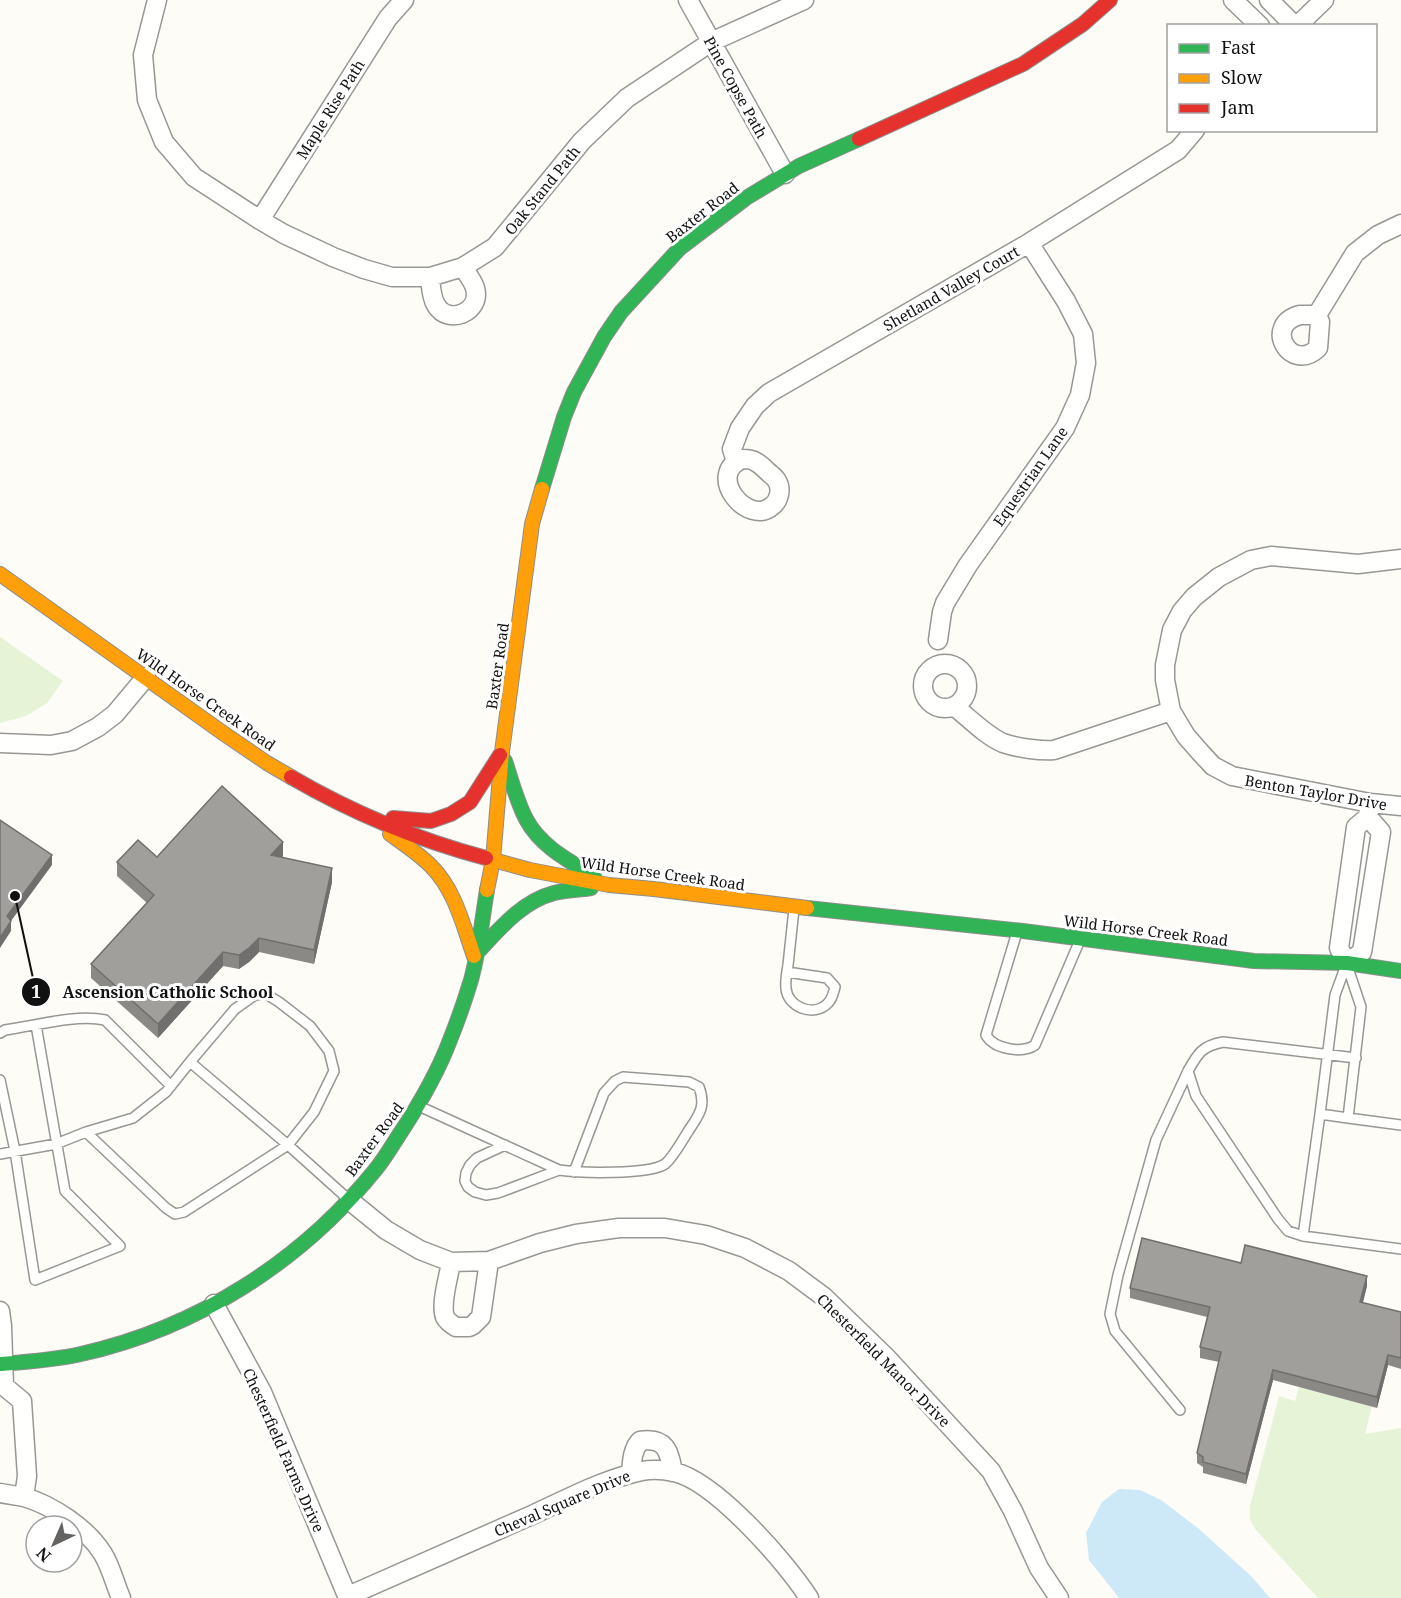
<svg xmlns="http://www.w3.org/2000/svg" width="1401" height="1598" font-family="'Noto Serif',serif">
	<style>
		.green { fill: #e7f3d7 }
		.water { fill: #cde8f7 }
		.lines { fill: none; stroke-linecap: round; stroke-linejoin: round }
		.lane-casing { stroke: #979795; stroke-width: 12 }
		.street-casing { stroke: #979795; stroke-width: 21 }
		.fast-casing { stroke: #8e8d8b; stroke-width: 16 }
		.slow-casing { stroke: #8e8d8b; stroke-width: 16 }
		.jam-casing { stroke: #8e8d8b; stroke-width: 16 }
		.lane { stroke: #fffffe; stroke-width: 9 }
		.street { stroke: #fffffe; stroke-width: 18 }
		.fast { stroke: #30b455; stroke-width: 14 }
		.slow { stroke: #ff9f0a; stroke-width: 14 }
		.jam { stroke: #e5322d; stroke-width: 14 }
		.wall { fill: #8a8986 }
		.shaded-wall { fill: #716f6d }
		.building { fill: #a19f9c; stroke: #716f6d; stroke-width: 1.5 }
		.labels { text-anchor: middle; dominant-baseline: central; stroke-width: 6; stroke-linejoin: round; paint-order: stroke }
		.street-label { font-size: 15px; fill: #111; stroke: #fff }
		.leader { fill: none; stroke: #111; stroke-width: 2 }
		.callout-dot { fill: #111; stroke: #fff; stroke-width: 2 }
		.mark-label { font-size: 18px; text-anchor: middle; font-weight: bold; fill: #fff }
		.callout-label { font-size: 16px; text-anchor: middle; font-weight: bold; fill: #111; stroke: #fff; stroke-width: 6; stroke-linejoin: round; paint-order: stroke }
	</style>
	<rect width="100%" height="100%" fill="#fdfcf7"/>
	<path class="green" d="M0 637 63 681 47 703 26 716 0 723Z
		M1299 1387 1372 1406 1365 1434 1401 1428V1598H1318L1255 1529 1250 1519V1506L1279 1396 1295 1401Z"/>
	<path class="water" d="M1119 1489 1140 1490 1161 1500 1199 1529 1252 1577 1270 1598H1119L1089 1560 1086 1533 1102 1502Z"/>
	<g class="lines">
		<g class="lane-casing">
			<path id="lane" d="M1017 932 986 1035C994 1049 1022 1054 1035 1045L1080 940
				M1346 965 1335 995 1320 1114 1303 1236 1401 1249
				M1347 965 1361 1007 1348 1118 1401 1125
				M787 972 827 978 835 987C833 993 833 998 828 1003 814 1018 787 1007 786 988 785 981 787 972 788 965 790 946 792 928 794 909
				M0 1033 5 1030C35 1026 76 1014 105 1020L171 1086
				M0 1080 15 1151 35 1280 120 1246 65 1191 36 1025
				M421 1107 559 1170C579 1173 649 1175 665 1164 672 1159 684 1138 689 1130 700 1114 706 1105 699 1087L689 1082 623 1077 615 1081 604 1093 574 1172
				M1320 1114 1348 1118
				M86 1132 133 1118 166 1092 190 1062
				M505 1145 477 1158 470 1165 466 1173 465 1181 468 1187 475 1192 486 1195 498 1193 559 1170
				M0 1154 56 1144 86 1132 166 1208 175 1214 184 1212 288 1145 314 1112 334 1071 329 1051 310 1026 279 1002 266 994 255 995 235 1009 190 1062 288 1145 347 1198
				M1303 1236 1288 1231 1278 1219 1196 1096 1188 1071C1198 1053 1202 1046 1223 1042L1356 1058
				M1180 1410 1115 1331 1110 1314 1118 1275 1156 1140 1188 1071"/>
		</g>
		<g class="street-casing">
			<path id="street" d="M157 0 143 55 147 100 164 142 194 177 260 220 284 234 333 257 364 269 392 277H430L463 267 495 247 582 141 627 98 711 42 804 0
				M688 0 785 174
				M1233 0 1260 26
				M1269 0 1295 26
				M1297 26 1324 0
				M260 220 388 18 404 0
				M430 277C431 286 431 297 436 305 448 326 482 312 475 288 473 281 467 274 463 267
				M1300 315H1317L1320 322 1318 348C1291 374 1262 325 1300 315Z
				M1317 315 1355 253 1378 235 1401 224
				M742 459C747 459 752 459 756 462 760 464 764 468 767 471 770 474 775 477 777 481 782 489 779 501 772 506 748 527 705 475 742 459Z
				M736 462 732 449 740 428 755 406 769 393 1029 243 1178 150 1195 130
				M1401 559 1358 564 1271 556 1251 560 1219 577 1194 597 1182 611 1172 630 1165 665V680L1171 711 1186 736 1200 752 1213 766 1232 776 1370 803 1401 806
				M938 640 942 612 945 603 968 565 1065 428 1080 395 1086 363 1083 334 1066 301 1029 243
				M923 686a22 22 0 1 1 44 0a22 22 0 1 1-44 0Z
				M954 706C969 718 985 735 1003 743 1018 748 1039 751 1054 750L1171 711
				M0 743 51 745 72 741 98 727 115 714 146 677
				M1368 817 1381 832 1362 952 1347 963 1339 948 1356 827 1368 817 1370 803
				M349 1200 386 1230 420 1250 451 1262 489 1261 540 1243 576 1234 619 1228H665L706 1235 745 1248 789 1271 824 1297 887 1358 991 1471 1013 1511 1039 1568 1059 1598
				M451 1262C449 1276 440 1304 445 1317 447 1321 451 1324 456 1327H469L473 1325 481 1317 489 1261
				M214 1304 262 1392 348 1598
				M0 1311 2 1326 4 1386 22 1401 27 1476 24 1497C52 1505 88 1529 103 1554 111 1567 115 1584 121 1598
				M631 1474C632 1462 632 1450 640 1441 666 1437 669 1451 673 1472
				M0 1493 24 1497
				M348 1596C409 1569 470 1542 532 1515 567 1499 604 1479 642 1471 651 1469 665 1470 674 1472 715 1481 786 1562 809 1598"/>
		</g>
		<g class="fast-casing">
			<path id="fast" d="M542 489 564 417 574 392 604 337 621 312 680 248 746 198 799 166 859 139
				M505 761C511 779 517 802 526 819 540 846 569 861 594 876
				M807 908 1023 931 1254 961 1347 963 1401 971
				M474 956C497 932 520 902 554 893 566 890 579 890 591 888
				M0 1364C27 1362 55 1360 81 1354 197 1328 301 1262 376 1169 385 1158 393 1144 401 1132 420 1103 438 1072 450 1040 458 1020 465 1000 471 980 479 951 482 920 487 890"/>
		</g>
		<g class="slow-casing">
			<path id="slow" d="M0 574 223 733 267 763 291 777
				M390 834C404 844 419 854 431 866 455 890 463 925 474 956
				M486 858 530 870 609 885 654 889 807 908
				M487 890 493 860 502 752 532 524 542 489"/>
		</g>
		<g class="jam-casing">
			<path id="jam" d="M859 139 1023 64 1083 24 1110 0
				M291 777C351 812 418 840 486 858
				M393 818 431 821 451 814 470 802 500 755"/>
		</g>
		<use href="#lane" class="lane"/>
		<use href="#street" class="street"/>
		<use href="#fast" class="fast"/>
		<use href="#slow" class="slow"/>
		<use href="#jam" class="jam"/>
	</g>
	<path class="wall" d="M283 856 282 857 332 882 314 964 259 952 249 962 239 969 223 966 158 1038 91 978V964L147 903 117 876V862Z
		M1241 1263 1367 1286 1363 1303 1401 1312V1369L1388 1365 1377 1408 1273 1380 1246 1484 1203 1473V1467L1197 1463V1453L1219 1362 1200 1358V1347L1207 1317 1130 1298V1288Z"/>
	<path class="shaded-wall" d="M283 842V856L271 869V855Z
		M52 855V865L11 921V931L0 948V938L7 916Z
		M332 868V882L314 964V950Z
		M259 938V952L249 962 239 969V955Z
		M223 952V966L158 1038V1024Z
		M1367 1276V1286L1360 1312V1302Z
		M1388 1355V1365L1377 1408V1397Z
		M1273 1370V1380L1246 1484V1474Z"/>
	<path class="building" d="M222 786 283 842 271 855 332 868 314 950 259 938 249 948 239 955 223 952 158 1024 91 964 154 895 117 862 138 840 157 857Z
		M0 820 52 855 7 916 11 921 0 938Z
		M1142 1238 1241 1263 1245 1245 1367 1276 1360 1302 1401 1312V1358L1388 1355 1377 1397 1273 1370 1246 1474 1203 1462V1457L1197 1453 1221 1352 1200 1347 1210 1307 1130 1288Z"/>
	<g class="labels">
		<g class="street-label">
			<text transform="translate(736 87) rotate(61)">Pine Copse Path</text>
			<text transform="translate(330 109) rotate(-58)">Maple Rise Path</text>
			<text transform="translate(542 190) rotate(-51)">Oak Stand Path</text>
			<text transform="translate(702 212) rotate(-38)">Baxter Road</text>
			<text transform="translate(951 288) rotate(-30)">Shetland Valley Court</text>
			<text transform="translate(1030 476) rotate(-55)">Equestrian Lane</text>
			<text transform="translate(497 666) rotate(-82)">Baxter Road</text>
			<text transform="translate(206 699) rotate(35)">Wild Horse Creek Road</text>
			<text transform="translate(1316 792) rotate(10)">Benton Taylor Drive</text>
			<text transform="translate(663 873) rotate(8)">Wild Horse Creek Road</text>
			<text transform="translate(1146 930) rotate(7)">Wild Horse Creek Road</text>
			<text transform="translate(374 1139) rotate(-54)">Baxter Road</text>
			<text transform="translate(884 1360) rotate(45)">Chesterfield Manor Drive</text>
			<text transform="translate(284 1450) rotate(66)">Chesterfield Farms Drive</text>
			<text transform="translate(562 1503) rotate(-23)">Cheval Square Drive</text>
		</g>
	</g>
	<path class="leader" d="M15 896L36 992"/>
	<g class="callout-dot">
		<circle cx="15" cy="896" r="6"/>
		<circle cx="36" cy="992" r="15"/>
	</g>
	<g class="mark-label">
		<text x="36" y="998">1</text>
	</g>
	<g class="callout-label">
		<text x="168" y="998">Ascension Catholic School</text>
	</g>
	<rect x="1167" y="24" width="210" height="108" fill="#ffffff" stroke="#a0a0a0" stroke-width="1.5"/>
	<rect x="1179" y="44" width="30" height="9" fill="#30b455" stroke="#a0a0a0" stroke-width="1.5"/>
	<text x="1221" y="54" font-size="18" fill="#111111">Fast</text>
	<rect x="1179" y="74" width="30" height="9" fill="#ff9f0a" stroke="#a0a0a0" stroke-width="1.5"/>
	<text x="1221" y="84" font-size="18" fill="#111111">Slow</text>
	<rect x="1179" y="104" width="30" height="9" fill="#e5322d" stroke="#a0a0a0" stroke-width="1.5"/>
	<text x="1221" y="114" font-size="18" fill="#111111">Jam</text>
	<g transform="translate(54 1544) rotate(224)"><circle r="28" fill="#ffffff" stroke="#a0a0a0" stroke-width="1.5"/>
	<path d="M0-4.5L10 22L0 15L-10 22Z" fill="#646362"/>
	<text y="-9" font-size="16" font-weight="bold" text-anchor="middle" fill="#111111">N</text>
	</g>
</svg>
